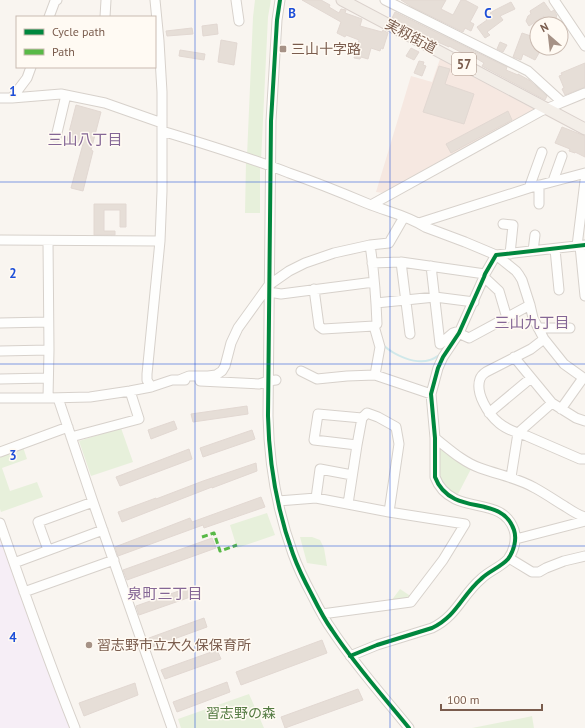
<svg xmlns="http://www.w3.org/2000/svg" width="585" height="728" font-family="'PT Sans','Noto Sans JP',sans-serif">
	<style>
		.commercial { fill: #f6e8e1 }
		.education { fill: #f6eef6 }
		.green { fill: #e7f0db }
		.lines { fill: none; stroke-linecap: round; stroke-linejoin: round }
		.stream { stroke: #d0e8ea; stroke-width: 2 }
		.building { fill: #e6ded7; stroke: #e2d8d2 }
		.minor-casing { stroke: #d7d1cb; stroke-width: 11 }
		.major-casing { stroke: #dad1cc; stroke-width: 13 }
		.minor { stroke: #fefefd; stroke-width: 9 }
		.major { stroke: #f3eee8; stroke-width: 11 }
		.quiet { stroke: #58b947; stroke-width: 3; stroke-dasharray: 6 3; stroke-linecap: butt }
		.cycleway-casing { stroke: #fffaf3; stroke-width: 6 }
		.cycleway { stroke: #00873e; stroke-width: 4 }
		.grid { fill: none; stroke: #1d4ed8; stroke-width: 1; stroke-opacity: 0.55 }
		.poi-dot { fill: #a69286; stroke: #fffaf3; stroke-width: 1.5 }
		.labels { text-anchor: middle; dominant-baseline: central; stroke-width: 3; stroke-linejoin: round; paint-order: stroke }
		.shield { fill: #fffaf3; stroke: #a28b7f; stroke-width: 1 }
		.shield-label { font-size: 13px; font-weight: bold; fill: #7a5c4d }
		.street-label { font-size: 14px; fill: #7a5c4d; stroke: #fffaf3 }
		.poi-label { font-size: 14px; fill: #7a5c4d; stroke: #fffaf3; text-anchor: start }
		.park-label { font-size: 14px; fill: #537a41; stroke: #fffaf3 }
		.neighbourhood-label { font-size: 15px; fill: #846695; stroke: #fffaf3 }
		.grid-label { font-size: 13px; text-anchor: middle; font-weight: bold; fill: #1d4ed8; stroke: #fffaf3; stroke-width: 3; stroke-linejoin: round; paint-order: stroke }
	</style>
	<rect width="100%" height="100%" fill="#f9f5f0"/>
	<path class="commercial" d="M440 59 534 109V112L384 193 376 192 411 76 432 82Z"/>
	<path class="education" d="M0 538H1L70 728H0Z"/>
	<path class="green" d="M255 0H271L268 17 261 161 247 156 253 17Z
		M246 162 260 165V213H245Z
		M121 428 133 462 91 476 79 441Z
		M23 447 27 459 2 468 10 491 37 482 43 497 1 512 0 509V456Z
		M441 447 471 469 457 496 445 489 439 478 437 451Z
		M267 513 275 535 237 548 230 525Z
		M300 537H312L320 540 324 548 327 566 307 563Z
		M400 589 412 597 391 601Z
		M249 694 264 728H181L178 719Z
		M532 716 534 728H472L528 717Z"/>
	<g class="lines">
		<path class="stream" d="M383 345C394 355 415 365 430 360 434 359 438 356 441 354"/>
	</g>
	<path class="building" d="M302 0H321L330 5 329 7 339 13 341 9 346 10 345 13 362 19 360 26 382 32 383 30 388 33 383 49 381 48 380 51 371 48 368 59 361 57 360 59 354 58 359 40 346 35 345 37 337 33 341 22Z
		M401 0H446L441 9 453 15 461 0H465L478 7 470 22 474 24 471 31 465 28 463 32 412 7Z
		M511 2 515 9 500 16 503 20 487 32 490 35 485 38 477 27 487 20 485 18 491 14 490 13 495 10Z
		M544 2 551 12 554 10 557 16H556L557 17 554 19 555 21 549 24H540L544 16 529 26 526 21 528 16 531 14 530 11Z
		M395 12 507 67 506 70 518 75V74L529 80 547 96 545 100 482 66 484 63 469 54 468 56 449 46V47L431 39 392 18Z
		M217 24 218 34 203 36 202 26Z
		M192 28 193 34 167 36 166 31Z
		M522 33 537 38V48H540L538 52 539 53 535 60 523 54 521 60 513 57Z
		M221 40 237 43 234 65 218 62Z
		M500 42 507 45 503 52 497 49Z
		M411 48 419 52 414 60 406 56Z
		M180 50 205 54 204 60 179 56Z
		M419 61 424 62 423 65 426 66 422 76 414 73Z
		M585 63V87L565 95 562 89 564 88 559 76 562 75 561 73Z
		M439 66 450 69 445 84 474 94 464 124 423 112Z
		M76 105 101 112 91 150 93 151 83 191 71 188 83 144 67 140Z
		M508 111 512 120 451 153 446 144Z
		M562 127 585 136V157L575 152V153L569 151 570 149 555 143Z
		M94 204H126V227H120V210H104V231H115V235H94Z
		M247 406 248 414 193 422 191 414Z
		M174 421 177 429 151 439 148 430Z
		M252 430 255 439 203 457 200 448Z
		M189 449 192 459 120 486 116 477Z
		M256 463 257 471 212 488V487L122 522 118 512 156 498V499L203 481Z
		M261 497 265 507 204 528 203 525 118 556 115 547 190 518 192 522Z
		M212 538 216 548 127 580 123 570Z
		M193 586 196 595 139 615 136 606Z
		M204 618 207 627 152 647 149 638Z
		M322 640 327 653 241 685 236 672Z
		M217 650 221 659 165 679 161 670Z
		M227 682 230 692 177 712 173 702Z
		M135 683 138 695 84 716 79 703Z
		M358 689 363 700 285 728 281 717Z"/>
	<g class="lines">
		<g class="minor-casing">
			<path id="minor" d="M236 0 239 21
				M280 0 277 20 271 121 268 416C269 463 277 510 293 554 298 568 305 582 312 595 318 607 324 619 332 630 355 665 383 696 409 728
				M385 0 528 71 562 102
				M554 0 585 46
				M49 17 55 1 57 0
				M105 17 106 0
				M0 98H12L61 94 105 103 162 123
				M12 98 27 78 31 67
				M162 131C205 144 248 157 289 173 315 182 340 192 366 203 385 211 407 215 425 227L465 242 496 255 516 271 519 275 522 280 530 305 533 318 544 339 564 364 585 379
				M56 137 66 95
				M553 181 562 156
				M539 185V204
				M529 188 542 152
				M371 205 541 111 585 93
				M419 223 529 188 585 173
				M503 224 513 225 510 254
				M0 240 160 241
				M48 241 49 350 48 398
				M370 245C374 271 376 298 377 324L374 326
				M577 246 585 181
				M580 246 585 296
				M555 249 559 290
				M533 251 535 235
				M401 262 410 334
				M372 263 401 262 485 274
				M431 266 440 344 453 333 456 332 469 338 530 305
				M484 277 499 291 507 318
				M314 289 319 326 323 329 374 326 380 347 375 375
				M275 293 281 294 374 282
				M376 303 435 297 474 302
				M0 323 48 322
				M538 328H570
				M544 339 531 349 486 372C483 374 481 376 480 379 475 393 488 414 499 423 506 429 517 433 527 436L580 459H585
				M0 351 49 350
				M514 357 552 403 576 418 585 421
				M301 371 317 379 347 376 375 375 431 394
				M0 379 48 378
				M179 380 189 376H208L216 375 222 371 225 366 231 343 238 328 269 285 289 271 305 263 334 253 370 245 389 243 404 217
				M200 381 259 384 268 381 276 380
				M151 387 147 380V374L160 241 162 191V92L159 41 155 0
				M0 398H48L90 397 130 391 151 387 172 380H185
				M58 398 93 502 172 728
				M561 409 583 378
				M489 413 531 378
				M71 437 139 419 130 391
				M435 438C449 449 463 462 480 468 499 475 518 478 535 488 546 494 556 501 566 507 572 511 578 515 585 517
				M357 445 314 440 318 414 362 418
				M0 452 68 427
				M511 477 518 433 552 403
				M316 498 320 469 352 475
				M278 501 316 498 389 512 465 524 443 560 411 602 322 614
				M348 504 357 445 362 418 367 413 378 417 396 427 399 444 389 512
				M0 523C24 592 48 660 75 728
				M516 539 585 521
				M48 550 38 522 93 502
				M509 558 532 572H539L546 568 564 561 585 556
				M14 563 103 530
				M24 592 114 560
				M350 656 377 645 432 628C457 616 462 595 481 579 489 571 501 567 508 559 514 551 517 539 514 530 505 503 476 509 455 499 445 494 439 488 435 477V438L431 394 438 368 443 357 459 333 484 277 485 274 496 255 585 245"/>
		</g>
		<g class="major-casing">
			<path id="major" d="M342 0 585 129"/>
		</g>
		<use href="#minor" class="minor"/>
		<use href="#major" class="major"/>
		<path class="quiet" d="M202 537 214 533 220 551 237 545"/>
		<g class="cycleway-casing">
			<path id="cycleway" d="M280 0 277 20 271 121 268 416C269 463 277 510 293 554 298 568 305 582 312 595 318 607 324 619 332 630 355 665 383 696 409 728
				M350 656 377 645 432 628C457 616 462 595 481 579 489 571 501 567 508 559 514 551 517 539 514 530 505 503 476 509 455 499 445 494 439 488 435 477V438L431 394 438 368 443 357 459 333 484 277 485 274 496 255 585 245"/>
		</g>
		<use href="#cycleway" class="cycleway"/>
	</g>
	<path class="grid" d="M195 0V728M390 0V728M0 182H585M0 364H585M0 546H585"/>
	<g class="poi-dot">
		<rect x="279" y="45" width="8" height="8" rx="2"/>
		<circle cx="89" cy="645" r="4"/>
	</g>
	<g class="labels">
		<rect class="shield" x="452" y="53" width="24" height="22" rx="3"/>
		<g class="shield-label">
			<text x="464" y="64">57</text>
		</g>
		<g class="street-label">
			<text transform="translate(411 36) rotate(28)">実籾街道</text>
		</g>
		<g class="poi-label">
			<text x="291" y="49">三山十字路</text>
			<text x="97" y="645">習志野市立大久保保育所</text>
		</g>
		<g class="park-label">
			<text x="241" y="713">習志野の森</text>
		</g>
		<g class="neighbourhood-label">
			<text x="85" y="139">三山八丁目</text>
			<text x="532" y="322">三山九丁目</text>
			<text x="165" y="593">泉町三丁目</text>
		</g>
	</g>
	<g class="grid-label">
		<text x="292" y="18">B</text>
		<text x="488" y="18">C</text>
		<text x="13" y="96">1</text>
		<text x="13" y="278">2</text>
		<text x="13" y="460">3</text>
		<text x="13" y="642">4</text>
	</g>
	<rect x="16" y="16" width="140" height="52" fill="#fffaf3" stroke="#cabbb1"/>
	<rect x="24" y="29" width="20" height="6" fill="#00873e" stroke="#cabbb1"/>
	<text x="52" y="36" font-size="12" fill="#7a5c4d">Cycle path</text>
	<rect x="24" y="49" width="20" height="6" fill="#58b947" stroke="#cabbb1"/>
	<text x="52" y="56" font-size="12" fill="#7a5c4d">Path</text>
	<g transform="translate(549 36) rotate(332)"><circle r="19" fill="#fffaf3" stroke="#cabbb1"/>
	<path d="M0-3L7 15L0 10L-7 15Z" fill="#a69286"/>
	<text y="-6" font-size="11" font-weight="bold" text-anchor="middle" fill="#7a5c4d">N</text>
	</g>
	<path d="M441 704v6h101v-6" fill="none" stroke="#7a5c4d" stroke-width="2"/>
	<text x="447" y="704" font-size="12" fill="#7a5c4d" stroke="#fffaf3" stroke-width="3" paint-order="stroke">100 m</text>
</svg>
